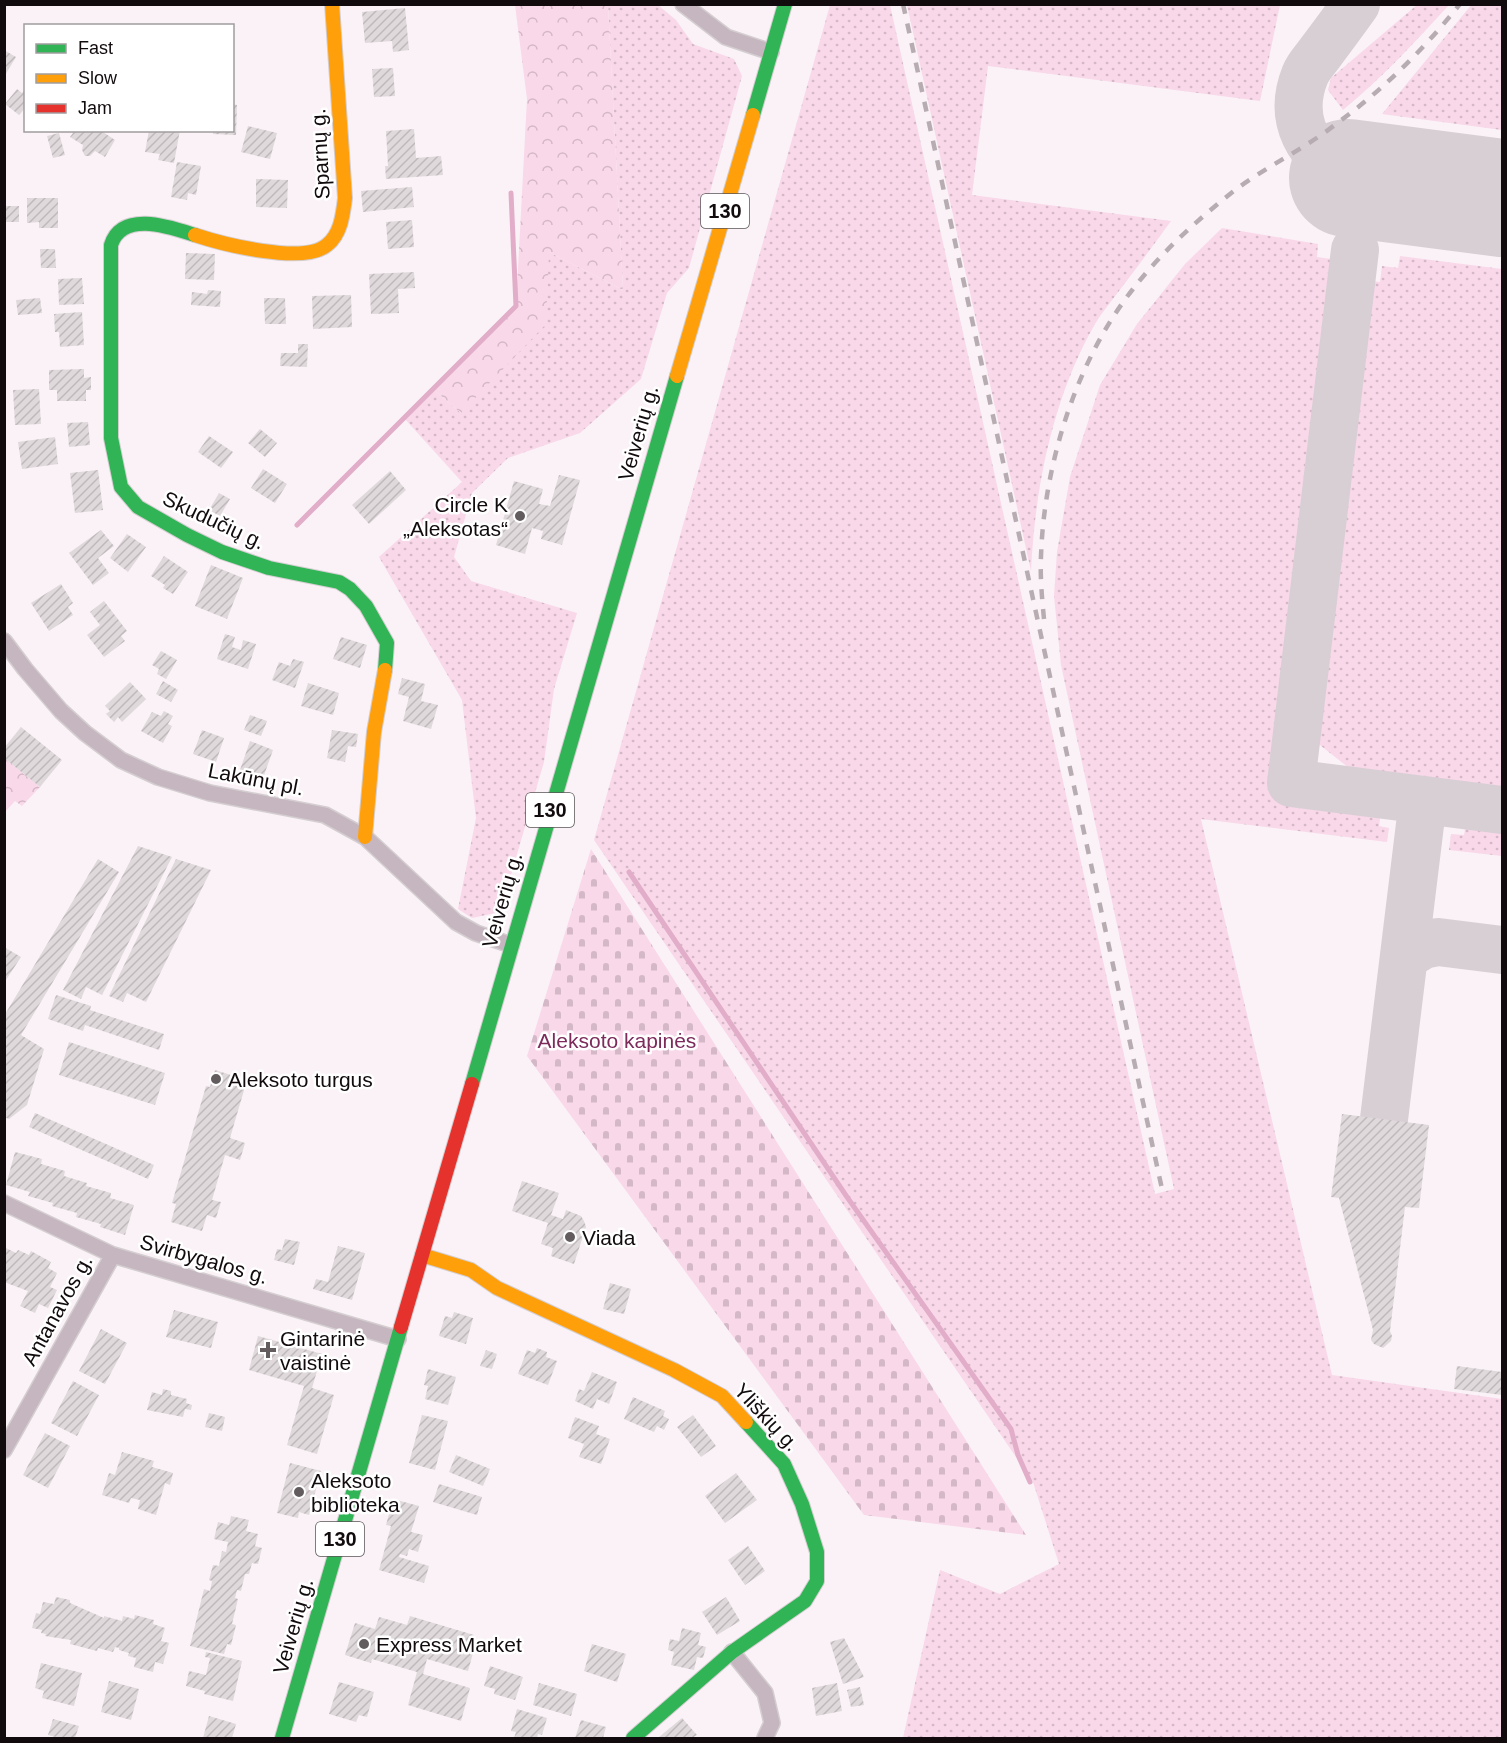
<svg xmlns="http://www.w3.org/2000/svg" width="1507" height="1743" font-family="Helvetica,sans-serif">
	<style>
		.grass { fill: url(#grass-dots) }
		.forest { fill: url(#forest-crowns) }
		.cemetery { fill: url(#cemetery-stones) }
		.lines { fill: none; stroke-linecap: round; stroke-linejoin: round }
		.stream { stroke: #e1adc8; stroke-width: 5 }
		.taxiway { stroke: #d8cfd4; stroke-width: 48 }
		.runway { stroke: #d8cfd4; stroke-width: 118 }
		.building { fill: url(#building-hatch) }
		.street-casing { stroke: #d4ced1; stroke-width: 18 }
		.fast-casing { stroke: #d4ced1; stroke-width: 16 }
		.slow-casing { stroke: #d4ced1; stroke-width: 16 }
		.jam-casing { stroke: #d4ced1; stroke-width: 16 }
		.street { stroke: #c6b6bf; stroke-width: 15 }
		.fast { stroke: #30b455; stroke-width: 14 }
		.slow { stroke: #ff9f0a; stroke-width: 14 }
		.jam { stroke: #e5322d; stroke-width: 14 }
		.rail { stroke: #b7acb1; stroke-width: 4.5; stroke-dasharray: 10 10; stroke-linecap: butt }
		.poi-dot { fill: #635c5f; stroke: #fff; stroke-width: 2 }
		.labels { text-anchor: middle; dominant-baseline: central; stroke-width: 5; stroke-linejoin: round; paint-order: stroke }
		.shield { fill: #fff; stroke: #585456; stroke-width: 1.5 }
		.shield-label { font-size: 20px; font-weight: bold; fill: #110b0e }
		.street-label { font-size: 21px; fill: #110b0e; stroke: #fff }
		.poi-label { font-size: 21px; fill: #110b0e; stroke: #fff; text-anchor: start }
		.park-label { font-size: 21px; fill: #7c2b5b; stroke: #fff }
	</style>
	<defs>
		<pattern id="grass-dots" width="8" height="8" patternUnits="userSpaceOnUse" patternTransform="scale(1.5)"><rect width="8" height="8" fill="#f9d8e9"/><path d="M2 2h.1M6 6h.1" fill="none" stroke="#d4b8c7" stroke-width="1.8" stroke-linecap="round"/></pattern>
		<pattern id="forest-crowns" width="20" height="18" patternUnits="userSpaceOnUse" patternTransform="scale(1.5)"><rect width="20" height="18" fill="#f9d8e9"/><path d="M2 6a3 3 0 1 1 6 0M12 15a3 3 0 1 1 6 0" fill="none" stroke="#d4b8c7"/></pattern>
		<pattern id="cemetery-stones" width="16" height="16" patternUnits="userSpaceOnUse" patternTransform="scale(1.5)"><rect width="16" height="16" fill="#f9d8e9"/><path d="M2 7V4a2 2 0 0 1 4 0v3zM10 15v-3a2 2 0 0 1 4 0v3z" fill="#d4b8c7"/></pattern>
		<pattern id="building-hatch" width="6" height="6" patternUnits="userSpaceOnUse" patternTransform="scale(1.5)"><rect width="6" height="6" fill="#e0d9dc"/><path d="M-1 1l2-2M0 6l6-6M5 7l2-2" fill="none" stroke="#bfb9bc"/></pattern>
	</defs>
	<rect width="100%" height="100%" fill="#faf2f6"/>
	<path class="grass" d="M1418 4 1449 5C1415 42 1382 78 1343 110L1328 90 1331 78Z
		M1472 4 1502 5V130L1382 114Z
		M608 5H658L676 20 693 44 734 59 742 76 689 268 667 293 641 379 580 433 508 458 472 493 454 557 471 581 577 613 554 689 544 762 500 912 472 918 458 909 476 818 462 700 379 557 462 482 404 418 433 389 461 413 549 252 623 290Z
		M830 5H890L1155 1194 1174 1189 1061 665 1054 596 1057 552 1070 477 1100 385 1137 324 1185 264 1222 228 1318 244 1317 257 1331 259 1328 276 1340 277 1272 798 1381 812 1379 826 1389 828 1387 842 1201 819 1332 1375 1502 1399V1738H903L940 1570 1000 1594 1059 1564 1033 1482 594 840Z
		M907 5H1280L1260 101 988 66 972 195 1171 221C1154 244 1137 268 1119 291 1111 302 1102 312 1095 324 1053 397 1035 487 1031 571Z
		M1400 256 1502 269V794L1358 775 1311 738 1371 281 1380 282 1382 266 1398 268Z
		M1466 823 1502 828V856L1449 850 1451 834 1464 835Z"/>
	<path class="forest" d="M515 5H608L623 290 549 252 546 324 461 413 433 389 516 306 527 99Z
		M4 758 40 787 22 806 15 801 5 812Z"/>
	<path class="cemetery" d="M591 849 1026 1535 864 1515 527 1056Z"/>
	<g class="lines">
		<path class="stream" d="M297 525 516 306 511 193
			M629 872 847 1197 1011 1429 1018 1455 1030 1482"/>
		<path class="taxiway" d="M1348 178C1309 156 1287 120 1305 75 1308 67 1315 60 1320 53 1332 37 1344 21 1356 4
			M1355 250 1291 783 1502 810
			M1405 956 1423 945 1438 942 1502 950
			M1384 1119 1423 800"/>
		<path class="runway" d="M1348 178 1502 198"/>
	</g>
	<path class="building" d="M405 8 409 50 393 52 392 41 365 43 362 12Z
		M4 50 16 57 4 77Z
		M393 68 395 96 374 97 372 69Z
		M26 88V107L19 115 5 104 17 89 22 93Z
		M232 104 237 105 236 135 213 134V130H232Z
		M248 126 277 133 270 159 241 152Z
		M414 129 416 158 441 156 443 175 386 179 385 166H388L386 131Z
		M69 130H100L115 140 105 157 95 151 90 156H85L82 150 83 145 70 137 73 133Z
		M149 130H180L174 163 158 160 160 154 145 152Z
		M59 133 65 155 53 158 47 136Z
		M177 162 201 166 196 195 188 193 187 200 171 197Z
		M256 179 288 180 287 208 256 207Z
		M412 187 414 207 363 212 361 191Z
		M27 198H58V228H39V222L27 223Z
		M4 206H19V222H4Z
		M412 220 414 247 388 249 386 222Z
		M40 249H55L56 268H41Z
		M186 253 215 254 214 280 185 279Z
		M414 272 415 288 398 289 399 313 371 314 369 274Z
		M82 278 84 304 59 305 58 279Z
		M208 290 221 291 220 307 191 305 192 292 207 294Z
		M351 295 352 327 313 329 312 296Z
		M40 298 42 313 18 315 16 300Z
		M264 298H285L286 324H265Z
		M82 312 84 345 60 347 59 332H55L54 314Z
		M298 344H308L307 367 280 366 281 353H298Z
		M84 369V378L91 377V390H86V401H57V390H49V370Z
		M39 389 41 424 15 425 13 390Z
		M88 422 90 445 69 447 67 423Z
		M260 429 277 443 265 457 248 443Z
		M209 436 233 452 221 468 198 452Z
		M55 437 58 464 22 469 18 442Z
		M263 469 287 484 275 503 251 488Z
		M98 470 103 510 75 513 70 473Z
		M390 471 406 490 369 524 352 505Z
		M559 475 580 480 562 545 541 539 543 531 532 528 525 554 496 545 514 481 543 489 539 504 550 506Z
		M219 493 230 499 220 516 209 510Z
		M101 530 114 546 98 558 109 573 93 585 69 553Z
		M127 534 146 547 128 572 110 558Z
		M164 556 188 572 173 594 163 588 165 585 151 576Z
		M211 565 243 578 227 619 195 606Z
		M61 584 73 603 68 607 73 615 49 631 31 603Z
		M104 601 127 631 121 636 125 641 104 657 87 635 100 625 90 612Z
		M225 634 235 637 232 647 241 650 243 640 256 644 248 669 217 659Z
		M341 637 367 645 360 668 333 659Z
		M161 651 177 660 166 679 157 674 159 669 152 665Z
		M293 659 304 662 295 688 272 680 279 662 290 666Z
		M402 678 425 684 421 701 438 705 431 729 403 721 409 697 398 694Z
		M163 681 178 690 171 702 156 694Z
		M130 682 146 699 122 722 118 717 114 722 106 714 110 711 105 706Z
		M308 683 339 693 333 715 301 706Z
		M164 711 173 716 168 724 172 726 163 743 141 731 152 712 161 716Z
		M250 715 267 721 261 736 244 730Z
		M21 727 62 760 40 787 4 758V748Z
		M202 730 224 738 216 762 193 754Z
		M332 730 358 734 356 747 348 746 345 762 327 758Z
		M250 741 273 750 263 778 240 770Z
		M138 846 172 857 102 995 86 987 81 999 63 990Z
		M98 859 119 872 21 1035 44 1049 27 1105 9 1119 4 1117V1016Z
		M176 859 211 870 146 1002 127 993 123 1002 109 996Z
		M4 947 21 957 4 983Z
		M56 995 91 1006 90 1010 164 1034 159 1050 85 1025 83 1031 48 1019Z
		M69 1042 165 1073 155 1105 59 1075Z
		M215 1070 247 1080 230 1138 245 1143 240 1160 225 1155 212 1200 221 1202 216 1218 207 1215 202 1231 171 1222 176 1204 172 1203 206 1086 210 1087Z
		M35 1113 154 1165 148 1179 29 1127Z
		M1342 1114 1429 1125 1419 1208 1405 1207 1390 1331 1392 1336 1391 1341 1383 1348 1374 1344 1371 1340 1373 1330 1339 1198 1331 1197Z
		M15 1152 42 1159 41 1164 65 1171 64 1176 87 1183 86 1186 111 1193 110 1198 134 1205 125 1235 100 1227 101 1224 76 1217 77 1213 52 1206 53 1203 28 1196 30 1192 6 1185Z
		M522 1181 559 1193 551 1215 563 1219 566 1210 581 1216 584 1221 586 1227 574 1264 551 1256 553 1248 541 1244 548 1223 512 1211Z
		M285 1239 300 1242 294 1265 274 1260 277 1249 282 1250Z
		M338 1246 365 1253 352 1300 313 1289 316 1279 328 1282Z
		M4 1247 16 1253 18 1250 29 1255 31 1251 51 1262 48 1268 57 1273 50 1287 57 1290 48 1308 39 1304 35 1313 20 1306 28 1291 4 1282Z
		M610 1283 631 1289 624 1314 603 1309Z
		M174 1310 218 1322 211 1348 166 1337Z
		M454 1312 473 1318 466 1344 439 1336 445 1316 452 1318Z
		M101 1329 127 1343 105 1384 79 1371Z
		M258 1336 322 1354 312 1388 334 1395 317 1454 287 1445 304 1386 249 1370Z
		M537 1348 547 1352 546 1357 557 1361 548 1385 518 1374 527 1350 535 1353Z
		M486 1350 497 1354 492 1369 480 1366Z
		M1457 1366 1502 1372V1395L1454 1389Z
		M428 1369 456 1377 448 1405 425 1399 428 1386 424 1385Z
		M592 1372 617 1382 609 1404 597 1399 593 1409 575 1401 579 1389 584 1391Z
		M73 1381 99 1395 77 1436 51 1423Z
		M163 1389 171 1391V1395L187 1399 186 1403 192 1405 191 1410 185 1409 183 1417 147 1410 152 1392 162 1395Z
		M633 1397 665 1411 663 1416 669 1419 664 1430 657 1426 654 1432 624 1419Z
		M209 1413 225 1417 222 1431 205 1427Z
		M422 1415 448 1421 435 1470 409 1463Z
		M693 1415 716 1446 701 1457 677 1427Z
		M575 1417 599 1426 596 1434 610 1439 601 1464 579 1457 584 1444 568 1438Z
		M45 1433 70 1446 48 1488 23 1475Z
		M122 1452 154 1461 152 1467 173 1473 170 1485 165 1483 156 1515 138 1509 140 1500 131 1498 129 1503 102 1495 109 1473 115 1475Z
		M456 1455 490 1469 483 1486 449 1472Z
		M290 1463 321 1471 309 1515 299 1512 298 1518 277 1513Z
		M736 1473 757 1500 725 1523 705 1496Z
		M439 1484 482 1497 477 1515 433 1502Z
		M393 1499 419 1506 411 1532 423 1535 418 1552 409 1549 407 1556 400 1554 399 1557 429 1566 424 1583 379 1570 391 1526 386 1525Z
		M231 1516 249 1520 246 1531 258 1534 255 1546 262 1548 258 1564 252 1563 249 1574H245L241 1591 237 1590 235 1598 238 1599 232 1624 236 1625 231 1645 227 1644 224 1654 190 1646 204 1589 210 1591 212 1581 209 1580 213 1565 219 1566 222 1551 226 1552 228 1542 214 1539 218 1522 229 1525Z
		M748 1546 765 1571 745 1585 728 1560Z
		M56 1597 70 1600V1603L104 1618V1616L122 1621 123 1616 134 1619 135 1615 154 1620 153 1624 165 1628 161 1641 169 1643 163 1664 155 1662 153 1672 134 1667 136 1658 128 1656 129 1653 119 1650V1648L115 1647 113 1652 98 1648 97 1651 70 1644 71 1640 45 1636 46 1634 41 1633 42 1630 32 1628 36 1613 40 1614 43 1602 54 1604Z
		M726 1597 740 1621 717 1635 702 1612Z
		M410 1616 474 1635 469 1651 473 1653 468 1671 427 1659 423 1674 470 1688 461 1721 408 1705 417 1672 372 1659 371 1663 345 1655 355 1623 375 1629 379 1617 407 1625Z
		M682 1628 701 1633 698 1645 706 1647 703 1658 697 1657 694 1670 671 1665 674 1652 668 1650 670 1639 679 1641Z
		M844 1638 864 1677 843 1684 830 1642Z
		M592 1644 626 1654 617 1682 584 1671Z
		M206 1652 242 1661 233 1701 204 1694 205 1691 186 1686 189 1671 206 1675 210 1658 205 1657Z
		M41 1663 82 1673 74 1706 42 1698 44 1691 35 1688Z
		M490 1666 523 1677 515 1700 494 1694 495 1689 484 1686Z
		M109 1681 139 1689 131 1720 101 1712Z
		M339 1682 374 1692 367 1717 359 1715 356 1722 329 1714Z
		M539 1683 577 1694 571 1716 533 1705Z
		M837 1683 842 1711 816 1716 812 1688Z
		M860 1687 864 1705 851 1707 847 1690Z
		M517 1709 547 1718 542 1735 538 1734 537 1738H514L516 1732 511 1731Z
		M209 1716 236 1724 232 1738H203Z
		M682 1718 697 1735 692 1738H661L659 1737Z
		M53 1719 79 1726 75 1738H59L48 1735Z
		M581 1720 606 1727 603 1738H575Z"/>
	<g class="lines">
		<g class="street-casing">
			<path id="street" d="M683 4 726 37 771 52
				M4 641 25 669 61 711 85 733 121 760 158 777 210 793 325 815 365 837 456 922 476 933 511 945
				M4 1203 113 1255 398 1339
				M4 1450 113 1255
				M732 1652 765 1693 772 1723 765 1738"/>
		</g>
		<g class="fast-casing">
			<path id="fast" d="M753 115 785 4
				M195 235C170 227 122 210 111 245V438L121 487 138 507 187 535 222 552 269 568 339 582 350 589 366 606 387 643 385 670
				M472 1084 677 376
				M282 1738 401 1327
				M633 1738 732 1652 805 1601 817 1581V1552L802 1504 784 1464 746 1422"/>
		</g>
		<g class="slow-casing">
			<path id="slow" d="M195 235C222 244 304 265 327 245 341 234 343 214 345 198L332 4
				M677 376 753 115
				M365 837 374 732 385 670
				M422 1255 471 1270 497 1288 674 1370 722 1396 746 1422"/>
		</g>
		<g class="jam-casing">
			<path id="jam" d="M401 1327 472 1084"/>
		</g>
		<use href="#street" class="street"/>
		<use href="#fast" class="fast"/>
		<use href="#slow" class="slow"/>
		<use href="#jam" class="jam"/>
		<path class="rail" d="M903 4 1162 1189
			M1044 619C1042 598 1040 577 1041 556 1044 465 1076 361 1133 289 1160 254 1195 222 1230 194 1263 168 1303 150 1336 124 1383 90 1424 49 1460 4"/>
	</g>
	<g class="poi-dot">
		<circle cx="520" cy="516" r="6"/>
		<circle cx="216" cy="1079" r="6"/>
		<circle cx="570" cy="1237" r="6"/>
		<path d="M265 1341h6v6h6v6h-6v6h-6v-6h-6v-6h6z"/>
		<circle cx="299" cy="1492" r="6"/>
		<circle cx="364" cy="1644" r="6"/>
	</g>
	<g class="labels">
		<g class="shield">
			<rect x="701" y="194" width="48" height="34" rx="4.5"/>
			<rect x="526" y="793" width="48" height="34" rx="4.5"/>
			<rect x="316" y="1522" width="48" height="34" rx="4.5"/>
		</g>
		<g class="shield-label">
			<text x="725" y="211">130</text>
			<text x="550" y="810">130</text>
			<text x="340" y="1539">130</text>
		</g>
		<g class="street-label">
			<text transform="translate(320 154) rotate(-93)">Sparnų g.</text>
			<text transform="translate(638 433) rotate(-74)">Veiverių g.</text>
			<text transform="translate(214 520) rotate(25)">Skudučių g.</text>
			<text transform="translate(256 779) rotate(11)">Lakūnų pl.</text>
			<text transform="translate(502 900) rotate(-74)">Veiverių g.</text>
			<text transform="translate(204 1259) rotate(16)">Svirbygalos g.</text>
			<text transform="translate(57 1310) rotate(-61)">Antanavos g.</text>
			<text transform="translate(767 1417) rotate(47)">Yliškių g.</text>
			<text transform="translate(293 1626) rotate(-74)">Veiverių g.</text>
		</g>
		<g class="poi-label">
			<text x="508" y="504" text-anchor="end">Circle K<tspan x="508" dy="24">„Aleksotas“</tspan></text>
			<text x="228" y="1079">Aleksoto turgus</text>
			<text x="582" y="1237">Viada</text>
			<text x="280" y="1338">Gintarinė<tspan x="280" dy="24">vaistinė</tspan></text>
			<text x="311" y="1480">Aleksoto<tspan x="311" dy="24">biblioteka</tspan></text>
			<text x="376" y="1644">Express Market</text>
		</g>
		<g class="park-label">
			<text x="617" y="1040">Aleksoto kapinės</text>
		</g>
	</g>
	<rect width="1507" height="1743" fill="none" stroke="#110b0e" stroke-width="12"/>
	<rect x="24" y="24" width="210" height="108" fill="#ffffff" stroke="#a09d9f" stroke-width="1.5"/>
	<rect x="36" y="44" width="30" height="9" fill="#30b455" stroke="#a09d9f" stroke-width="1.5"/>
	<text x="78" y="54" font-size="18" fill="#110b0e">Fast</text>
	<rect x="36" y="74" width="30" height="9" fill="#ff9f0a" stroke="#a09d9f" stroke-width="1.5"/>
	<text x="78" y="84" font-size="18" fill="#110b0e">Slow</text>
	<rect x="36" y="104" width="30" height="9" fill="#e5322d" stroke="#a09d9f" stroke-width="1.5"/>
	<text x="78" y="114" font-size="18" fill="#110b0e">Jam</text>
</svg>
